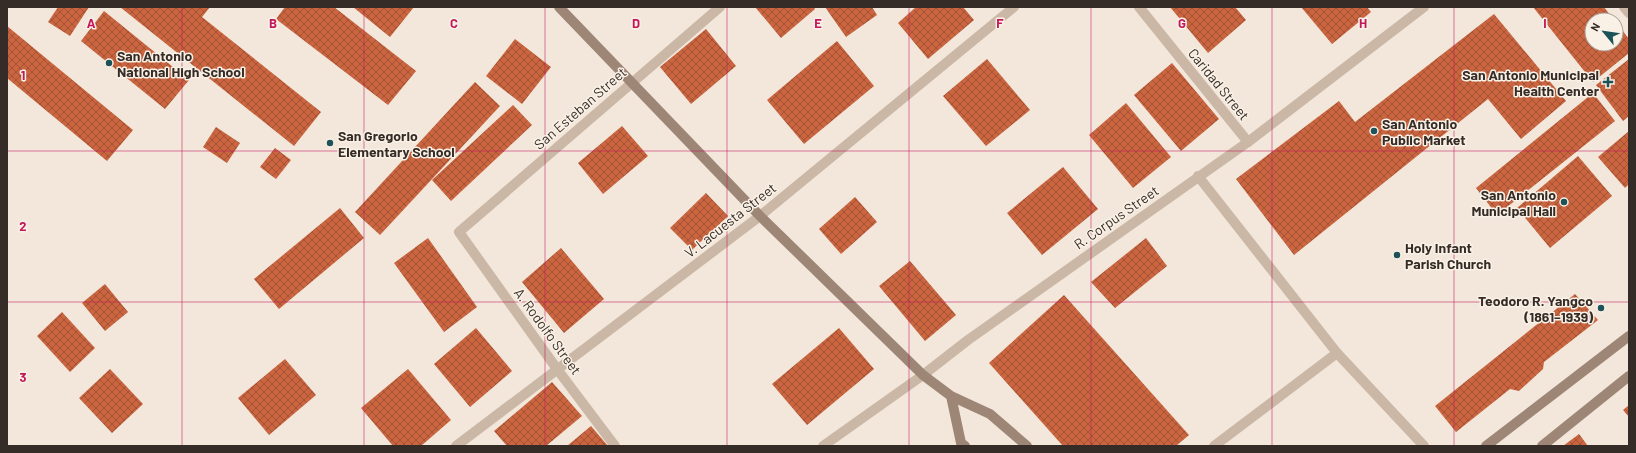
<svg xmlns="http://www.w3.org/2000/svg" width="1636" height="453" font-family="Barlow,sans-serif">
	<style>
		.building { fill: url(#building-cross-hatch) }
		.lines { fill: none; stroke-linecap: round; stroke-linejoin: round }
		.service { stroke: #cbb7a5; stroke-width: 10 }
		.minor { stroke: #cbb7a5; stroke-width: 10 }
		.tertiary { stroke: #cbb7a5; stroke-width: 10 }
		.secondary { stroke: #9e8677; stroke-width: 10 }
		.grid { fill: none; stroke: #c2185b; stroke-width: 1; stroke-opacity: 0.55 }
		.poi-dot { fill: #1b5359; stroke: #faf1e6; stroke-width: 1.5 }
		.labels { text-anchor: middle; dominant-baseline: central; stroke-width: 3; stroke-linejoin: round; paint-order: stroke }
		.poi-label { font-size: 14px; font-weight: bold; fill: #362c27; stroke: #faf1e6; text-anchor: start }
		.street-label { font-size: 14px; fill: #362c27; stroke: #faf1e6 }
		.grid-label { font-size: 13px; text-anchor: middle; font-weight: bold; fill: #c2185b; stroke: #faf1e6; stroke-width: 3; stroke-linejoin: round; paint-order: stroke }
	</style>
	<defs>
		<pattern id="building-cross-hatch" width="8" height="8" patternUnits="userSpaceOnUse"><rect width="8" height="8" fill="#ca6540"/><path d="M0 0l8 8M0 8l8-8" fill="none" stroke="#a55336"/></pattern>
	</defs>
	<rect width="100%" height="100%" fill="#f2e7da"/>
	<path class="building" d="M58 7H89L70 36 48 22Z
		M120 7H210L202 17 321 112 294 146Z
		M285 7H334L416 71 388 105 276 19Z
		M353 7H414L390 37Z
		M755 7H814L815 9 781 38Z
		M825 7H872L877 15 846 37Z
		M916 7H963L974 20 928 59 898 23Z
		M1170 7H1235L1246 20 1208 53Z
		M1301 7H1367L1371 12 1332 44Z
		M1533 7H1604L1614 20H1592V44H1616V22L1629 39V53L1593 82Z
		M104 11 189 80 165 109 81 41Z
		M1494 14 1566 101 1521 139 1488 99 1294 255 1236 179 1339 101 1355 122Z
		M7 26 133 130 107 161 7 78Z
		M706 29 736 66 691 104 660 67Z
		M515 39 551 67 522 104 486 76Z
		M837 41 874 86 804 144 767 100Z
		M987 59 1030 110 986 146 943 96Z
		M1629 59V116L1623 121 1596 85Z
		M1172 63 1219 119 1181 151 1134 95Z
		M475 82 500 106 380 235 355 212Z
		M1593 93 1615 121 1497 215 1476 188Z
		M1126 103 1171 157 1133 188 1089 135Z
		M513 105 532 125 451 201 432 180Z
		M622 126 648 156 603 194 578 163Z
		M216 127 240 143 227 163 203 147Z
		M1629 131V184L1625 188 1598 157Z
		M275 148 291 160 276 179 260 167Z
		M1578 156 1612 196 1550 248 1517 208Z
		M1063 167 1098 209 1042 255 1007 213Z
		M706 193 728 216 692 250 670 228Z
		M855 197 877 222 841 254 819 229Z
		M340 208 364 238 279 309 254 279Z
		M428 238 477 307 444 332 394 263Z
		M1146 238 1167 266 1115 308 1091 282Z
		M561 248 604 299 564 333 522 282Z
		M910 261 956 315 925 341 879 286Z
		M105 284 128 312 105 331 82 303Z
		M1575 294 1598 320 1544 362 1543 369 1519 391 1510 389 1456 432 1435 406Z
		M1064 295 1189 435 1176 446H1063L989 363Z
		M62 312 95 348 70 372 37 336Z
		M476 328 512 371 470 407 434 364Z
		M839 328 874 369 807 425 772 384Z
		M285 359 316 395 269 435 238 398Z
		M110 369 143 404 112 433 79 398Z
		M408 369 451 420 421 446H393L361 408Z
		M552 382 582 416 546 446H507L494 431Z
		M1629 405V417L1623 410Z
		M591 426 608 446H567Z
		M1579 434 1588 446H1563Z"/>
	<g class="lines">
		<path class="service" d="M1198 176 1337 353 1424 446
			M1214 446 1337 353"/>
		<path class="minor" d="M1139 7 1248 142
			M456 446 760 216 1014 7
			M615 446 557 369 459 232 720 7"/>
		<path class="tertiary" d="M1624 7 1629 13
			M823 446 923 375 968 340 1248 142 1424 7"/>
		<path class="secondary" d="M559 7 760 216 923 375 951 396 990 414 1027 446
			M951 396 961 443 965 446
			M1486 446 1629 336
			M1542 446 1629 376"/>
	</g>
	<path class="grid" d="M182 7V446M364 7V446M545 7V446M727 7V446M909 7V446M1091 7V446M1272 7V446M1454 7V446M7 151H1629M7 302H1629"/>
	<g class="poi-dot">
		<circle cx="109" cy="63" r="4"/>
		<path d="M1606 76h4v4h4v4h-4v4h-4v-4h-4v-4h4z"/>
		<circle cx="1374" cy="131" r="4"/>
		<circle cx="330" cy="143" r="4"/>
		<circle cx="1564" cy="202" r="4"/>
		<circle cx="1397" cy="255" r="4"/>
		<circle cx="1601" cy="308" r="4"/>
	</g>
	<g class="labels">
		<g class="poi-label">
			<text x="117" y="55">San Antonio<tspan x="117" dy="16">National High School</tspan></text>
			<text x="1599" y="74" text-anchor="end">San Antonio Municipal<tspan x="1599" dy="16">Health Center</tspan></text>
			<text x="1382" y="123">San Antonio<tspan x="1382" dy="16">Public Market</tspan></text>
			<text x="338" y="135">San Gregorio<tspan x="338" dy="16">Elementary School</tspan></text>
			<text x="1556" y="194" text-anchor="end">San Antonio<tspan x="1556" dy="16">Municipal Hall</tspan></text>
			<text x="1405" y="247">Holy Infant<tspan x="1405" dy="16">Parish Church</tspan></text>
			<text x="1593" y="300" text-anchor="end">Teodoro R. Yangco<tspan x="1593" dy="16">(1861–1939)</tspan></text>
		</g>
		<g class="street-label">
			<text transform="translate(1219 84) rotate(51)">Caridad Street</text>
			<text transform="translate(580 108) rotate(-41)">San Esteban Street</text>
			<text transform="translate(1116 217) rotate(-35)">R. Corpus Street</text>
			<text transform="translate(730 220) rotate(-38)">V. Lacuesta Street</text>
			<text transform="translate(548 331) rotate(54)">A. Rodolfo Street</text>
		</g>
	</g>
	<g class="grid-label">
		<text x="91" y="28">A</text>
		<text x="273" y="28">B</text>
		<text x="454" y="28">C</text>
		<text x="636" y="28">D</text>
		<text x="818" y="28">E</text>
		<text x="1000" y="28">F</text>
		<text x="1182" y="28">G</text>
		<text x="1363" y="28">H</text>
		<text x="1545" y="28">I</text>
		<text x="23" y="80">1</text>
		<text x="23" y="231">2</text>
		<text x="23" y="382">3</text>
	</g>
	<rect width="1636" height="453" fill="none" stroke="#362c27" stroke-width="16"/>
	<g transform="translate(1604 32) rotate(299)"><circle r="19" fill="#faf1e6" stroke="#aca29a"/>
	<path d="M0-3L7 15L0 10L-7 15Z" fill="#1b5359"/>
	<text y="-6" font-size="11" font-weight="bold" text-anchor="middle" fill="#362c27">N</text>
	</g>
</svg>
